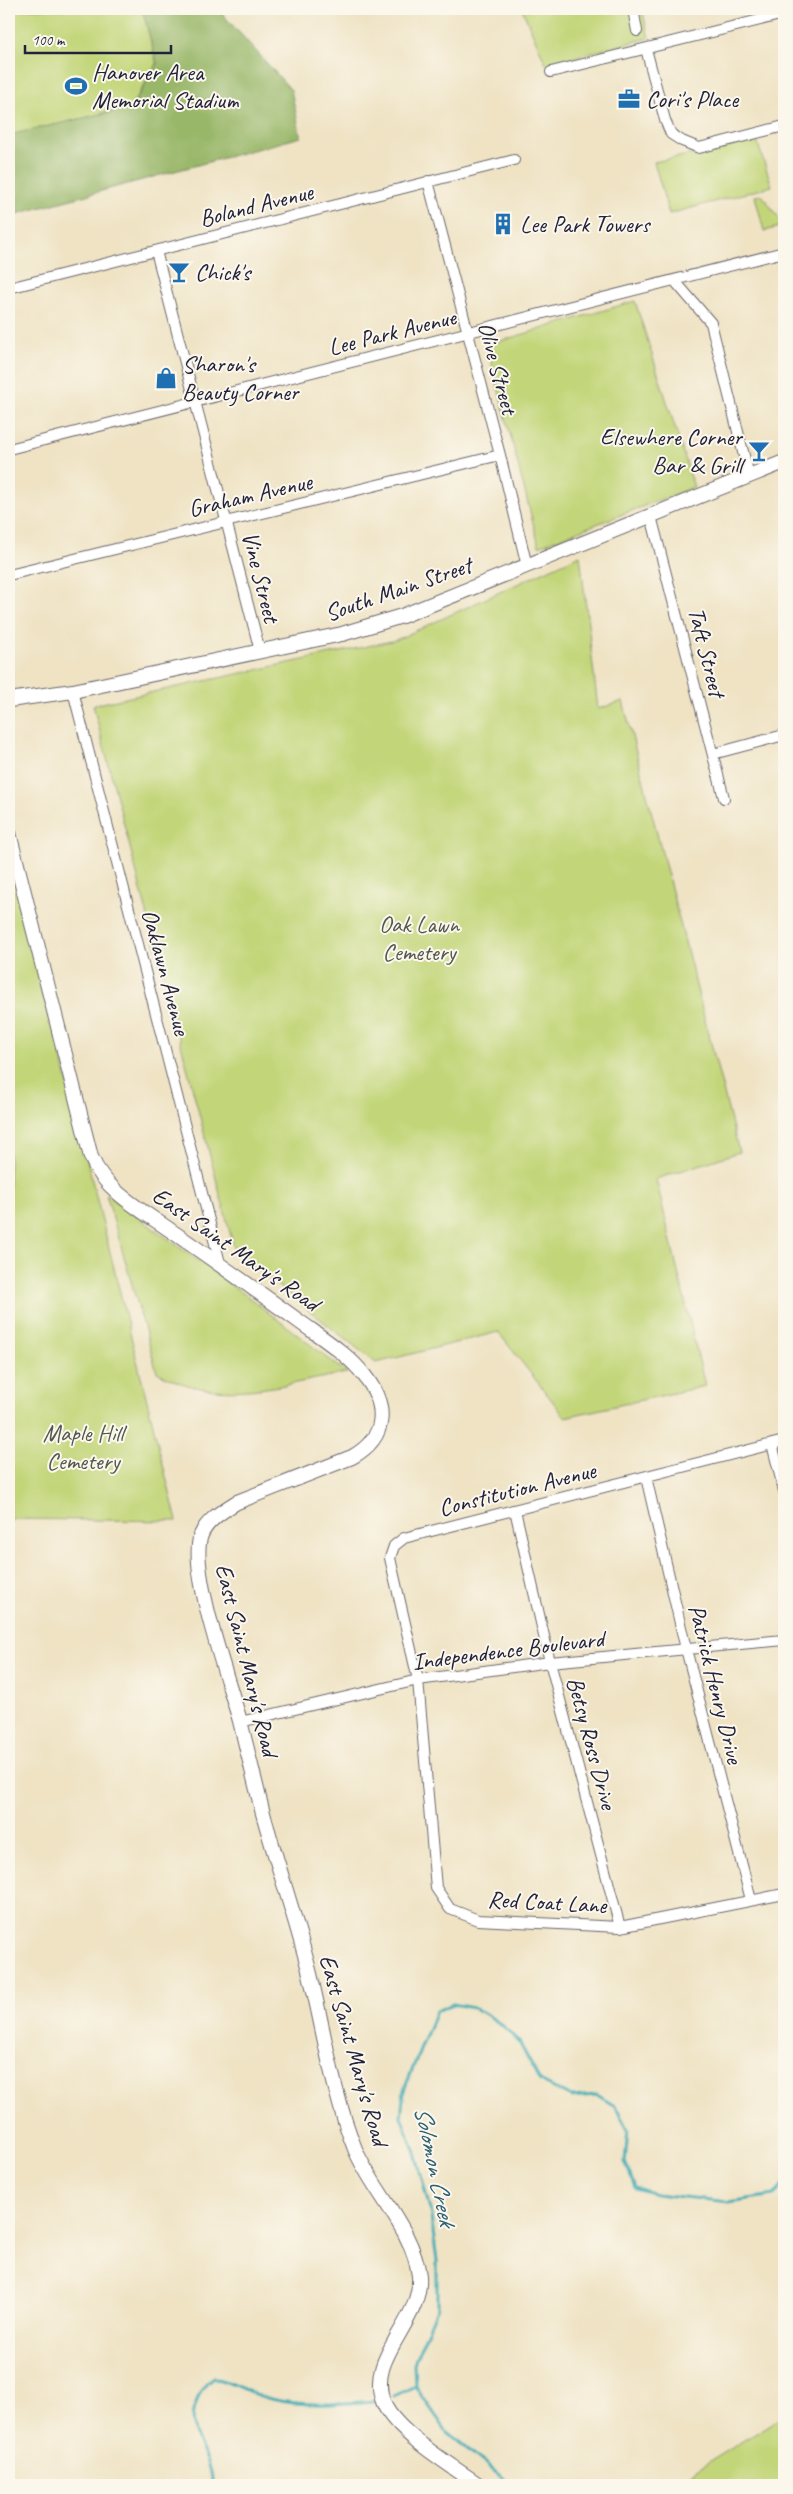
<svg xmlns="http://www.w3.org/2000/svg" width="793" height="2494" font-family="Caveat,sans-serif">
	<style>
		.green { fill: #c2d679; stroke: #727c5a }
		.forest { fill: #99b769; stroke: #5e6c52 }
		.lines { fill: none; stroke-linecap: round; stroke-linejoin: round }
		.stream { stroke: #39aab4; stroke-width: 3 }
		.street-casing { stroke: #6a666b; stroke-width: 12 }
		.secondary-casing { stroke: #6a666b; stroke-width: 16 }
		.street { stroke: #fff; stroke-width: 10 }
		.secondary { stroke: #fff; stroke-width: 14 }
		.labels { text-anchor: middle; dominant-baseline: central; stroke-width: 4; stroke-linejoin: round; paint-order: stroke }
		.poi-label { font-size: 24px; fill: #22223b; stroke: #fbf7ec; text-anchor: start }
		.street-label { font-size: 24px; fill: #22223b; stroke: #fbf7ec }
		.park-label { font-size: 24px; fill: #52584e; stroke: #fbf7ec }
		.water-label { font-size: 25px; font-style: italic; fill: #2c5f71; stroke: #fbf7ec }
	</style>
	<rect width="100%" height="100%" fill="#fbf7ec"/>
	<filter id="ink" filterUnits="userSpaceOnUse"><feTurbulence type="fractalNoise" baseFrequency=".02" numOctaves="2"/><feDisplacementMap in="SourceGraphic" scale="10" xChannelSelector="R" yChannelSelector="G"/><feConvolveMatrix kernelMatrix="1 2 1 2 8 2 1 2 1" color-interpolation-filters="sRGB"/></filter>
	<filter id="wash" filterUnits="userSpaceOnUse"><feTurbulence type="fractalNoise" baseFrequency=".0096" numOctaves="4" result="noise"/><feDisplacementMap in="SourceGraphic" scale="20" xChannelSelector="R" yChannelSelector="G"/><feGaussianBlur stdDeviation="1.12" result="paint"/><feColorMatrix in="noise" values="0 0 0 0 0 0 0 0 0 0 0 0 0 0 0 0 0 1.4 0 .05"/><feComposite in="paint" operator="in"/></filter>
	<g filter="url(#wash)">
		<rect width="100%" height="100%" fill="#efe3c4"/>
		<path class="green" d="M9 9H143L157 65 131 106 9 137Z
			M522 9H642L649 38 546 64Z
			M757 141 772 186 669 214 654 162Z
			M762 195 784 225V226L764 231 755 196Z
			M635 301 694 487 539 546 487 345Z
			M580 555 598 709 623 701 739 1152 656 1179 705 1386 565 1417 498 1332 376 1363 235 1252 93 705 396 640Z
			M9 847 177 1521 9 1519Z
			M106 1194 251 1299 347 1373C283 1384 217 1407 157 1372Z
			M784 2416V2485H672Z"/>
		<path class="forest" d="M142 9H218L291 90 301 137 9 216V135L132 107 157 64Z"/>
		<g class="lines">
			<path class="stream" d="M394 2396 415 2386
				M212 2485C214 2456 186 2439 195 2407 198 2394 203 2385 213 2378 234 2382 250 2395 271 2399 304 2407 340 2404 374 2401
				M511 2485 447 2432 415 2386 414 2363 437 2309V2261L430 2210 415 2152 401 2117 404 2090 436 2011 453 2004 473 2008 487 2015 502 2025 519 2042 540 2081 571 2097 597 2095 615 2106 628 2130 625 2162 635 2188 656 2194 729 2202 774 2195 784 2185"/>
		</g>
	</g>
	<g filter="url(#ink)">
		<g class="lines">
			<g class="street-casing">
				<path id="street" d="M633 9 637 31
					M646 49 665 120 671 134 682 141 699 148 784 126
					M551 72 784 14
					M428 181 500 455 527 566
					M156 251 260 651
					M674 280 711 323 749 476
					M9 288 514 160
					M9 449 784 252
					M651 516 724 798
					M9 575 500 455
					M73 691 220 1263
					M713 754 784 735
					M784 1441 404 1538 394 1546 390 1558 418 1680 436 1888 450 1909 478 1920 620 1927 784 1894
					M772 1444 784 1491
					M646 1477 686 1649 751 1900
					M515 1510 550 1662 620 1927
					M240 1722 418 1680 550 1662 784 1640"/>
			</g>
			<g class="secondary-casing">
				<path id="secondary" d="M9 700 73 691 342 634 402 616 784 462
					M9 833 91 1157C105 1191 141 1210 170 1230 214 1260 257 1291 300 1322 322 1338 348 1354 364 1375 388 1405 388 1437 352 1457L237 1502C224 1510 207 1520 201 1535 188 1569 229 1682 240 1721 247 1749 254 1777 261 1806 276 1862 296 1918 310 1974 324 2031 333 2095 355 2149 372 2190 414 2230 419 2276 423 2322 364 2357 384 2404 396 2432 453 2467 479 2485"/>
			</g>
			<use href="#street" class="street"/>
			<use href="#secondary" class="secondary"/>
		</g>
	</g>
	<defs>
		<g id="stadium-bare" transform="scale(1.725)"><path d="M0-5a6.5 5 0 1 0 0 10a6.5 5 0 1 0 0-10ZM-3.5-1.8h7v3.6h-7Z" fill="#1f6fb2" stroke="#fbf7ec" stroke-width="2.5" paint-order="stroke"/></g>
		<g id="office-bare" transform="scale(1.725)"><path d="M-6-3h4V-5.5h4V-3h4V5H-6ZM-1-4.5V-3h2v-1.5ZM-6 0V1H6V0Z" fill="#1f6fb2" stroke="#fbf7ec" stroke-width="2.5" paint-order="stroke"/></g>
		<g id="building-bare" transform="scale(1.725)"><path d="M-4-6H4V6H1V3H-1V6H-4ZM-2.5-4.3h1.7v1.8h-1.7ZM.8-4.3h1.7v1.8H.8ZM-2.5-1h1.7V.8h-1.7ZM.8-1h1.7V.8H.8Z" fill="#1f6fb2" stroke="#fbf7ec" stroke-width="2.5" paint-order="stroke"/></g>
		<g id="bar-bare" transform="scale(1.725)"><path d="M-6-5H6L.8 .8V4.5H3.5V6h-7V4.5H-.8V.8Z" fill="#1f6fb2" stroke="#fbf7ec" stroke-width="2.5" paint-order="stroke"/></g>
		<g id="shop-bare" transform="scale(1.725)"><path d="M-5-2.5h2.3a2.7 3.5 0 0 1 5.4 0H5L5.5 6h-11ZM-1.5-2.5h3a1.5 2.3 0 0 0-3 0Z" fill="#1f6fb2" stroke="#fbf7ec" stroke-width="2.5" paint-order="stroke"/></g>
	</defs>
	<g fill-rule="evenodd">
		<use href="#stadium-bare" x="76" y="86"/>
		<use href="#office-bare" x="629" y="99"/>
		<use href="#building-bare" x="503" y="224"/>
		<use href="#bar-bare" x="179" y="272"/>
		<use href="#shop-bare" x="166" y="378"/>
		<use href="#bar-bare" x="759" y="451"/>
	</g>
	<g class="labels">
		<g class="poi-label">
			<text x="92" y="72">Hanover Area<tspan x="92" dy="28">Memorial Stadium</tspan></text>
			<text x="646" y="99">Cori's Place</text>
			<text x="520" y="224">Lee Park Towers</text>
			<text x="195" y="272">Chick's</text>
			<text x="182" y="364">Sharon's<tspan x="182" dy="28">Beauty Corner</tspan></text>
			<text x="742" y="437" text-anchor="end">Elsewhere Corner<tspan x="742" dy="28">Bar &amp; Grill</tspan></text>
		</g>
		<g class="street-label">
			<text transform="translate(256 205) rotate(-14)">Boland Avenue</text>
			<text transform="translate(392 332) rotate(-14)">Lee Park Avenue</text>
			<text transform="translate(498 368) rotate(75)">Olive Street</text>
			<text transform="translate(250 495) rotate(-13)">Graham Avenue</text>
			<text transform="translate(261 577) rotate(76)">Vine Street</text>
			<text transform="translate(398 589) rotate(-19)">South Main Street</text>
			<text transform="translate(707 652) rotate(76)">Taft Street</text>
			<text transform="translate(166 972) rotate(75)">Oaklawn Avenue</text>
			<text transform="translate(236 1249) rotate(35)">East Saint Mary's Road</text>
			<text transform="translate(517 1489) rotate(-14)">Constitution Avenue</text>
			<text transform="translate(508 1650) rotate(-7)">Independence Boulevard</text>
			<text transform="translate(247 1660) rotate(76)">East Saint Mary's Road</text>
			<text transform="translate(716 1684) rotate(76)">Patrick Henry Drive</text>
			<text transform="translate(592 1743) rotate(75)">Betsy Ross Drive</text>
			<text transform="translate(547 1902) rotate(3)">Red Coat Lane</text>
			<text transform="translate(354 2050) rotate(74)">East Saint Mary's Road</text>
		</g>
		<g class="park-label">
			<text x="419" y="924">Oak Lawn<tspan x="419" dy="28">Cemetery</tspan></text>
			<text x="83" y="1433">Maple Hill<tspan x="83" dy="28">Cemetery</tspan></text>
		</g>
		<g class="water-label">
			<text transform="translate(435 2166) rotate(78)">Solomon Creek</text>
		</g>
	</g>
	<rect width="793" height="2494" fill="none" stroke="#fbf7ec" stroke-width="30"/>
	<path d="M25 45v8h146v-8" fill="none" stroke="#22223b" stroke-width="2.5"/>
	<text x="32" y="45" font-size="15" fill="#22223b" stroke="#fbf7ec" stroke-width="4" paint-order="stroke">100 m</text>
</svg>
